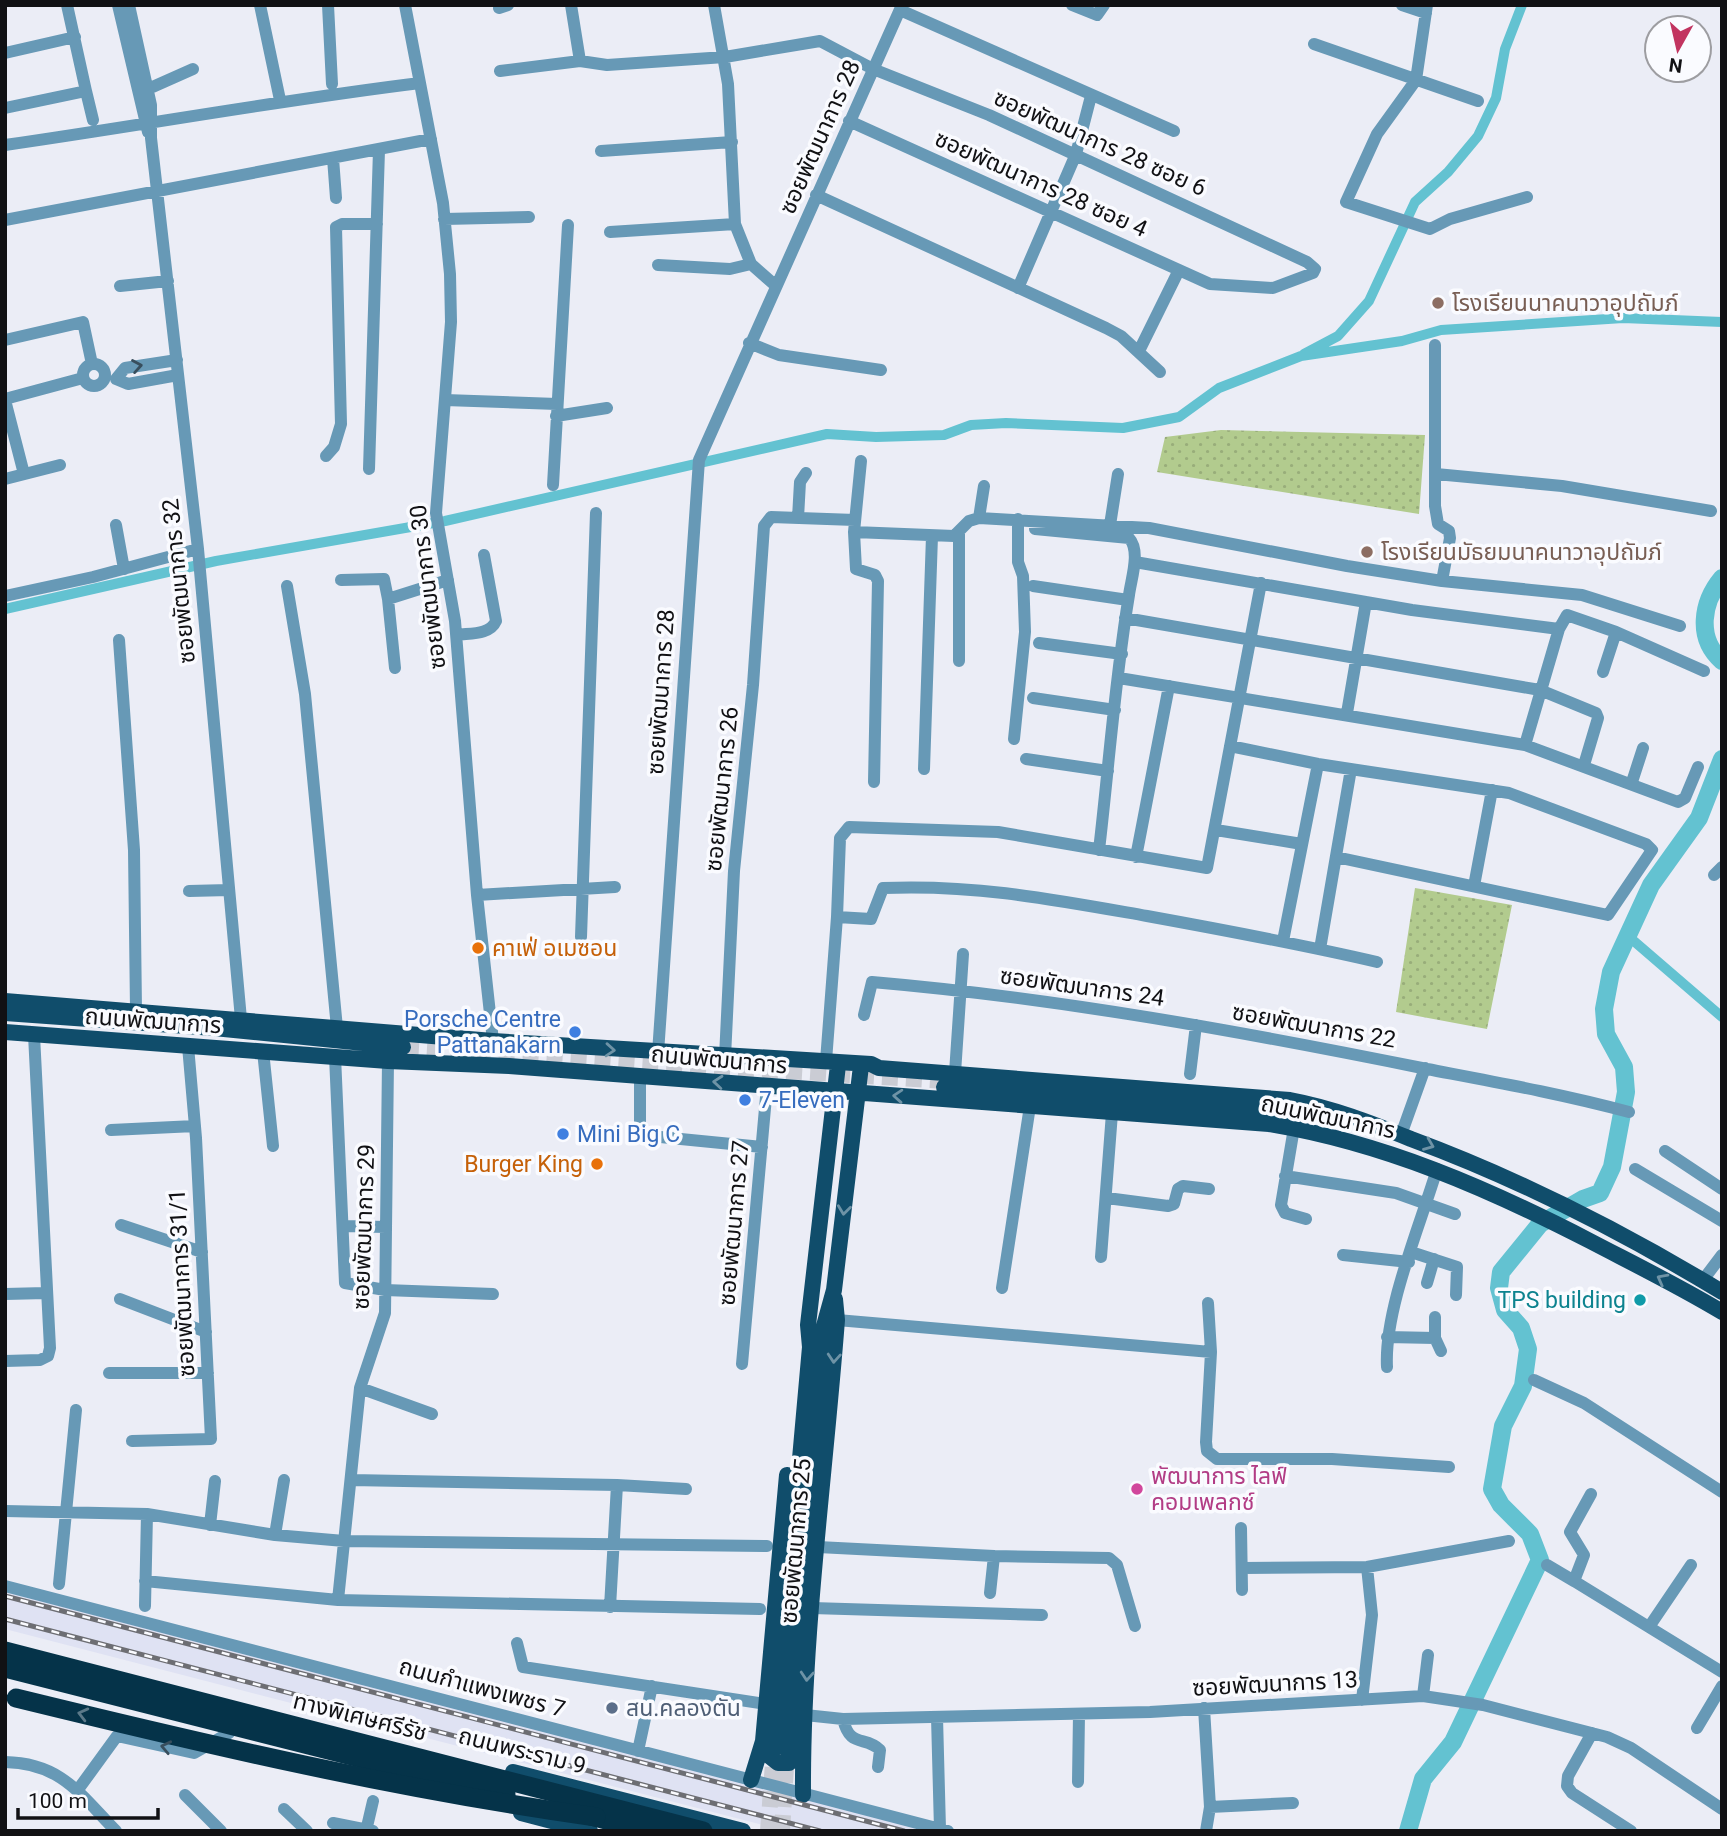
<svg xmlns="http://www.w3.org/2000/svg" width="1727" height="1836" font-family="Roboto,'Noto Sans Thai',sans-serif">
	<style>
		.built { fill: #dfe2f3 }
		.grass { fill: url(#grass-dots) }
		.lines { fill: none; stroke-linecap: round; stroke-linejoin: round }
		.canal { stroke: #63c2d1; stroke-width: 10 }
		.river { stroke: #63c2d1; stroke-width: 18 }
		.major-tunnel { stroke: #caccd4; stroke-width: 16; stroke-dasharray: 16 8; stroke-linecap: butt }
		.minor { stroke: #6799b6; stroke-width: 12 }
		.major { stroke: #104d6b; stroke-width: 16 }
		.highway { stroke: #053349; stroke-width: 19 }
		.rail-casing { stroke: #6d6e73; stroke-width: 5 }
		.rail { stroke: #fafbff; stroke-width: 2.5; stroke-dasharray: 8; stroke-linecap: butt }
		.highway-bridge { stroke: #053349; stroke-width: 19 }
		.oneway { stroke: #384e5d }
		.oneway2 { stroke: #6e93a6 }
		.oneway3 { stroke: #5b7989 }
		.education-dot { fill: #8d6e63; stroke: #fafbff; stroke-width: 2.5 }
		.food-dot { fill: #e8710a; stroke: #fafbff; stroke-width: 2.5 }
		.shop-dot { fill: #3f7fe0; stroke: #fafbff; stroke-width: 2.5 }
		.culture-dot { fill: #0f9aa8; stroke: #fafbff; stroke-width: 2.5 }
		.hotel-dot { fill: #d1479c; stroke: #fafbff; stroke-width: 2.5 }
		.service-dot { fill: #5c6f8a; stroke: #fafbff; stroke-width: 2.5 }
		.labels { text-anchor: middle; dominant-baseline: central; stroke-width: 7; stroke-linejoin: round; paint-order: stroke }
		.street-label { font-size: 23px; fill: #111114; stroke: #fafbff }
		.education-label { font-size: 23px; fill: #785e54; stroke: #fafbff; text-anchor: start }
		.food-label { font-size: 23px; fill: #c56008; stroke: #fafbff; text-anchor: start }
		.shop-label { font-size: 23px; fill: #366cbe; stroke: #fafbff; text-anchor: start }
		.culture-label { font-size: 23px; fill: #0d838f; stroke: #fafbff; text-anchor: end }
		.hotel-label { font-size: 23px; fill: #b23c85; stroke: #fafbff; text-anchor: start }
		.service-label { font-size: 23px; fill: #4e5e75; stroke: #fafbff; text-anchor: start }
	</style>
	<defs>
		<pattern id="grass-dots" width="8" height="8" patternUnits="userSpaceOnUse" patternTransform="scale(1.75)"><rect width="8" height="8" fill="#b2cb8e"/><path d="M2 2h.1M6 6h.1" fill="none" stroke="#98ad7a" stroke-width="1.8" stroke-linecap="round"/></pattern>
	</defs>
	<rect width="100%" height="100%" fill="#ebedf6"/>
	<path class="built" d="M5 1584 948 1831H786L5 1629Z"/>
	<path class="grass" d="M1221 430 1425 435 1419 514 1157 472 1165 437Z
		M1415 888 1512 905 1487 1029 1396 1012Z"/>
	<g class="lines">
		<path class="canal" d="M1304 354 1338 336 1369 301 1415 202 1448 172 1478 136 1496 98 1505 49 1522 5
			M5 609 216 561 445 521 827 434 876 437 944 435 971 425 1006 423 1123 428 1179 417 1219 388 1301 356 1402 341 1441 330 1623 318 1722 322
			M1628 936 1722 1017"/>
		<path class="river" d="M1722 578C1702 602 1696 638 1722 661
			M1408 1831 1423 1779 1453 1742 1540 1560 1530 1534 1501 1505 1492 1489 1503 1426 1523 1386 1528 1349 1521 1328 1505 1310 1499 1288 1501 1272 1540 1224 1583 1199 1600 1193 1612 1167 1626 1092 1624 1067 1606 1034 1604 1009 1611 972 1651 885 1699 818 1722 759"/>
		<path class="major-tunnel" d="M403 1047 944 1081
			M768 1831 774 1749
			M782 1831 787 1752"/>
		<path class="minor" d="M67 5 86 91
			M118 5 148 132
			M129 5 151 105V138L198 549 241 1019
			M260 5 280 100
			M328 5 332 84
			M405 5 443 203 450 274 451 322 436 513 455 621 477 895 493 1041
			M571 5 580 61
			M714 5 728 84 735 224 751 264 776 286
			M1072 5 1097 15 1104 5
			M1402 5 1426 13
			M1427 5 1416 80 1377 134 1346 202 1430 229 1450 219 1527 197
			M499 8 508 5
			M900 10 1174 131
			M1314 44 1478 101
			M5 53 75 37
			M500 71 580 61 607 65 725 57 820 41 873 69 989 115 1307 262 1315 269 1313 273 1273 288 1210 284 849 121
			M148 89 193 69
			M5 108 86 91 93 120
			M5 145C144 125 281 100 420 83
			M601 151 732 142
			M333 158 336 198
			M816 195 1106 328 1121 336 1160 372
			M444 219 529 217
			M5 220 431 139
			M610 232 735 224
			M658 265 730 269 751 264
			M120 286 168 281
			M1018 288 1076 154 1091 96
			M5 340 83 322 92 364
			M749 343 779 355 881 370
			M1435 345V506L1438 524 1449 531 1450 538 1442 581
			M1139 351 1179 270
			M177 360 125 368 116 379 128 384 178 375
			M83 375a11 11 0 1 1 22 0a11 11 0 1 1-22 0Z
			M5 399 83 378
			M5 400 24 474
			M445 400 557 404
			M556 416 607 408
			M326 456 334 447 341 424 336 227 342 224H377
			M861 461 854 532 856 569 875 575 878 581 874 782
			M369 469 379 150
			M1436 474 1562 486 1711 511
			M5 479 60 465
			M553 485 568 225
			M798 518 800 482 806 473
			M979 518 984 486
			M116 525 124 569
			M1110 525 1118 474
			M1035 529 1129 538C1141 551 1131 579 1129 595 1115 679 1109 765 1099 850
			M854 532 954 536 969 521 979 518 1149 528 1347 566 1442 581 1582 595 1680 626
			M1135 562 1412 610 1559 629
			M341 580 384 579 388 599 448 580
			M287 586 305 694 337 1028
			M1033 586 1128 600
			M5 596 93 577 198 549
			M388 599 395 668
			M1125 618 1540 690 1596 713 1598 718 1584 765
			M457 635C470 633 490 635 496 621L484 555
			M119 640 134 850 136 1010
			M1039 643 1122 654
			M959 661V534
			M1603 672 1616 632
			M1119 678 1525 745 1678 802 1685 798 1698 767
			M1033 698 1115 710
			M1347 713 1366 602
			M1014 739 1025 632 1023 576 1018 562V519
			M1525 745 1559 629 1567 615 1616 632 1704 671
			M1230 746 1318 764 1509 793 1646 844 1652 850 1608 915 1336 857
			M1026 759 1108 771
			M924 769 932 536
			M1632 782 1643 748
			M1216 830 1302 844
			M1136 857 1169 686
			M1714 875 1722 867
			M1474 886 1492 790
			M189 891 229 890
			M477 895 615 887
			M837 917 840 838 849 827 998 832 1207 868 1261 583
			M581 937 596 513
			M1283 941 1318 764
			M1320 949 1351 769
			M864 1015 872 982C1058 998 1244 1032 1427 1069 1495 1082 1562 1094 1629 1112
			M263 1051 273 1146
			M658 1053 699 460 902 5
			M335 1056 345 1283 385 1290 493 1294
			M725 1057 734 871 753 685 764 526 771 517 855 520
			M826 1061 837 917 871 919 883 888C975 884 1056 900 1147 916 1224 930 1300 944 1377 962
			M955 1073 963 954
			M1190 1074 1196 1025
			M640 1076V1135L762 1147
			M1294 1128 1281 1205 1285 1213 1306 1219
			M111 1130 195 1126
			M1401 1135 1425 1068
			M1665 1151 1722 1189
			M1635 1169 1722 1221
			M1285 1176 1396 1193 1455 1214
			M1107 1198 1168 1206 1174 1204 1178 1189 1183 1186 1209 1189
			M121 1225 202 1252
			M343 1226 386 1227
			M1411 1252 1457 1267 1456 1295
			M1343 1255 1409 1262
			M1101 1257 1112 1113
			M1703 1280 1722 1255
			M1427 1283 1434 1259
			M1002 1288 1030 1106
			M5 1294 46 1293
			M120 1299 206 1332
			M1208 1303 1211 1352 1206 1442 1207 1451 1217 1459H1332L1449 1467
			M1435 1317V1338L1441 1351
			M837 1320 1211 1352
			M1387 1337 1435 1338
			M5 1361 40 1360 48 1356 50 1348 34 1035
			M742 1364 767 1086
			M1387 1367C1384 1310 1420 1226 1437 1169
			M109 1373H208
			M1534 1380 1584 1403 1722 1492
			M360 1388 432 1414
			M132 1441 211 1439 196 1138 188 1046
			M351 1480 617 1485 686 1489
			M1591 1494 1570 1532 1584 1555 1574 1581 1722 1672
			M5 1511 147 1514 275 1535 344 1541 767 1546
			M210 1525 215 1481
			M1241 1528 1242 1590
			M275 1535 284 1480
			M818 1547 994 1556 1109 1558 1117 1565 1135 1626
			M1547 1565 1574 1581
			M1243 1568 1367 1567 1509 1541
			M145 1581 338 1600 760 1609
			M59 1584 76 1410
			M5 1586 948 1831
			M990 1593 994 1556
			M338 1600 360 1388 385 1313 388 1061
			M145 1606 147 1514
			M610 1607 617 1485
			M812 1608 1042 1615
			M1649 1627 1691 1565
			M517 1643 523 1667 766 1704
			M1423 1696 1428 1655
			M1362 1700 1372 1615 1367 1567
			M1204 1708 1210 1807 1293 1803
			M805 1715 843 1719 1150 1712 1423 1696 1483 1705 1607 1737 1631 1748 1722 1809
			M937 1717 940 1829
			M843 1719C850 1749 865 1735 880 1750L878 1767
			M1697 1728 1722 1686
			M1592 1733 1568 1776 1567 1786 1572 1793 1631 1831
			M638 1751 652 1686
			M5 1762C61 1763 80 1794 116 1831
			M1078 1782 1079 1714
			M77 1791 117 1736 194 1753 229 1733
			M185 1795 221 1831
			M284 1809 307 1831
			M333 1823 373 1831
			M366 1831 373 1801
			M1206 1831 1210 1807"/>
		<path class="major" d="M5 1001 493 1041 871 1064 879 1068 1290 1100C1333 1108 1371 1123 1411 1139 1519 1179 1623 1232 1722 1292
			M5 1013 214 1028 403 1047
			M5 1032 388 1061 509 1066 1269 1124C1384 1143 1487 1188 1590 1241 1634 1264 1679 1286 1722 1312
			M944 1087 1253 1111 1294 1117
			M763 1741 764 1752 778 1763H789L802 1749
			M774 1749 810 1347 808 1325 838 1065
			M787 1750 824 1326 834 1290 861 1066
			M513 1772 743 1831
			M751 1780 763 1741 787 1475
			M803 1795C802 1637 825 1478 837 1320L835 1299
			M521 1813 590 1831"/>
		<path class="highway" d="M5 1651 703 1831
			M5 1668 506 1795
			M580 1813 647 1831"/>
		<g class="rail-casing">
			<path id="rail" d="M5 1596 904 1831
				M5 1619 820 1831"/>
		</g>
		<use href="#rail" class="rail"/>
		<path class="highway-bridge" d="M16 1698C208 1745 400 1790 596 1817"/>
	</g>
	<defs><path id="oneway-chevron" d="M-2-3.5L2.5 0L-2 3.5" fill="none" stroke-width="1.6" stroke-linecap="round" stroke-linejoin="round" transform="scale(1.75)"/></defs>
	<g class="oneway">
		<use href="#oneway-chevron" transform="translate(137 366) rotate(-10)"/>
		<use href="#oneway-chevron" transform="translate(166 1747) rotate(-168)"/>
	</g>
	<g class="oneway2">
		<use href="#oneway-chevron" transform="translate(610 1050) rotate(4)"/>
		<use href="#oneway-chevron" transform="translate(718 1082) rotate(-175)"/>
		<use href="#oneway-chevron" transform="translate(898 1096) rotate(-176)"/>
		<use href="#oneway-chevron" transform="translate(1429 1145) rotate(22)"/>
		<use href="#oneway-chevron" transform="translate(844 1210) rotate(97)"/>
		<use href="#oneway-chevron" transform="translate(1662 1279) rotate(-152)"/>
		<use href="#oneway-chevron" transform="translate(834 1358) rotate(94)"/>
		<use href="#oneway-chevron" transform="translate(807 1676) rotate(94)"/>
	</g>
	<use class="oneway3" href="#oneway-chevron" transform="translate(83 1714) rotate(-166)"/>
	<g class="education-dot">
		<circle cx="1438" cy="303" r="7"/>
		<circle cx="1367" cy="552" r="7"/>
	</g>
	<g class="food-dot">
		<circle cx="478" cy="948" r="7"/>
		<circle cx="597" cy="1164" r="7"/>
	</g>
	<g class="shop-dot">
		<circle cx="575" cy="1032" r="7"/>
		<circle cx="745" cy="1100" r="7"/>
		<circle cx="563" cy="1134" r="7"/>
	</g>
	<circle class="culture-dot" cx="1640" cy="1300" r="7"/>
	<circle class="hotel-dot" cx="1137" cy="1489" r="7"/>
	<circle class="service-dot" cx="612" cy="1708" r="7"/>
	<g class="labels">
		<g class="street-label">
			<text transform="translate(820 137) rotate(-66)">ซอยพัฒนาการ 28</text>
			<text transform="translate(1100 143) rotate(24)">ซอยพัฒนาการ 28 ซอย 6</text>
			<text transform="translate(1041 184) rotate(24)">ซอยพัฒนาการ 28 ซอย 4</text>
			<text transform="translate(179 581) rotate(-96)">ซอยพัฒนาการ 32</text>
			<text transform="translate(428 587) rotate(-97)">ซอยพัฒนาการ 30</text>
			<text transform="translate(661 692) rotate(-86)">ซอยพัฒนาการ 28</text>
			<text transform="translate(722 789) rotate(-84)">ซอยพัฒนาการ 26</text>
			<text transform="translate(1082 987) rotate(8)">ซอยพัฒนาการ 24</text>
			<text transform="translate(153 1021) rotate(4)">ถนนพัฒนาการ</text>
			<text transform="translate(1314 1026) rotate(10)">ซอยพัฒนาการ 22</text>
			<text transform="translate(719 1060) rotate(5)">ถนนพัฒนาการ</text>
			<text transform="translate(1328 1117) rotate(12)">ถนนพัฒนาการ</text>
			<text transform="translate(734 1223) rotate(-85)">ซอยพัฒนาการ 27</text>
			<text transform="translate(364 1227) rotate(-88)">ซอยพัฒนาการ 29</text>
			<text transform="translate(182 1283) rotate(-93)">ซอยพัฒนาการ 31/1</text>
			<text transform="translate(796 1541) rotate(-85)">ซอยพัฒนาการ 25</text>
			<text transform="translate(1275 1684) rotate(-3)">ซอยพัฒนาการ 13</text>
			<text transform="translate(482 1688) rotate(15)">ถนนกำแพงเพชร 7</text>
			<text transform="translate(360 1717) rotate(14)">ทางพิเศษศรีรัช</text>
			<text transform="translate(522 1751) rotate(14)">ถนนพระราม 9</text>
		</g>
		<g class="education-label">
			<text x="1452" y="303">โรงเรียนนาคนาวาอุปถัมภ์</text>
			<text x="1381" y="552">โรงเรียนมัธยมนาคนาวาอุปถัมภ์</text>
		</g>
		<g class="food-label">
			<text x="492" y="948">คาเฟ่ อเมซอน</text>
			<text x="583" y="1164" text-anchor="end">Burger King</text>
		</g>
		<g class="shop-label">
			<text x="561" y="1019" text-anchor="end">Porsche Centre<tspan x="561" dy="26">Pattanakarn</tspan></text>
			<text x="759" y="1100">7-Eleven</text>
			<text x="577" y="1134">Mini Big C</text>
		</g>
		<g class="culture-label">
			<text x="1626" y="1300">TPS building</text>
		</g>
		<g class="hotel-label">
			<text x="1151" y="1476">พัฒนาการ ไลฟ์<tspan x="1151" dy="26">คอมเพลกซ์</tspan></text>
		</g>
		<g class="service-label">
			<text x="626" y="1708">สน.คลองตัน</text>
		</g>
	</g>
	<rect width="1727" height="1836" fill="none" stroke="#111114" stroke-width="14"/>
	<g transform="translate(1678 49) rotate(188)"><circle r="33" fill="#fafbff" stroke="#9d9da1" stroke-width="2"/>
	<path d="M0-5L12 26L0 18L-12 26Z" fill="#c23460"/>
	<text y="-10" font-size="19" font-weight="bold" text-anchor="middle" fill="#111114">N</text>
	</g>
	<path d="M18 1808v10h140v-10" fill="none" stroke="#111114" stroke-width="3.5"/>
	<text x="28" y="1808" font-size="21" fill="#111114" stroke="#fafbff" stroke-width="5" paint-order="stroke">100 m</text>
</svg>
